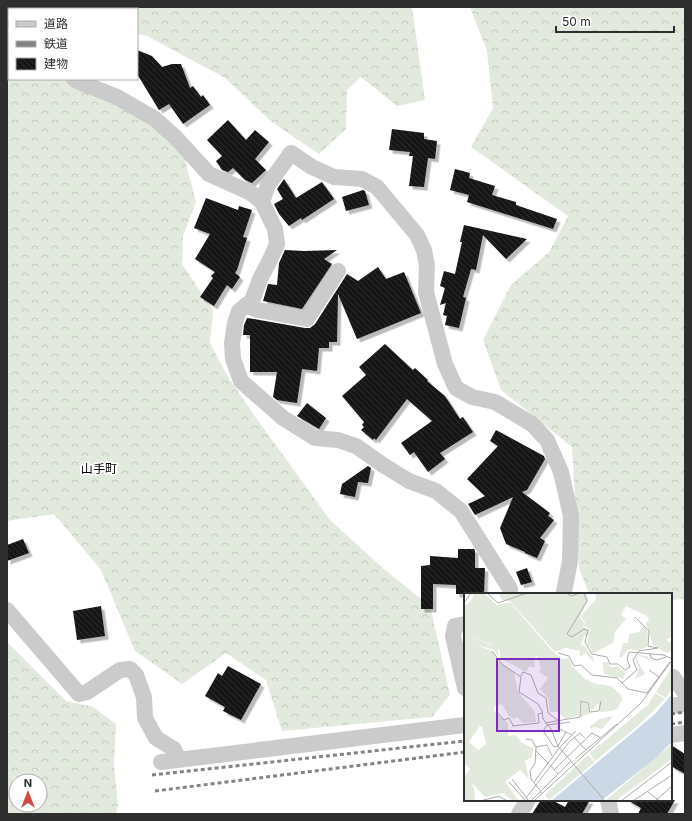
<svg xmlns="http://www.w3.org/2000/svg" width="692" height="821" font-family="Inter,'Noto Sans JP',sans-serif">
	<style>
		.forest { fill: url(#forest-crowns); fill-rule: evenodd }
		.building { fill: url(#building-back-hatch); filter: url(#shadow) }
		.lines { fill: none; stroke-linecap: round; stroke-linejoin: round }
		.minor { stroke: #cbcbcb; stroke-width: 16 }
		.rail { stroke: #838383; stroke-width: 3; stroke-dasharray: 4 3; stroke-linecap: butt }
		.labels { text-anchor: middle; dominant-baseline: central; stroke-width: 4; stroke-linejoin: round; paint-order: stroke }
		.neighbourhood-label { font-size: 12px; fill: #000; stroke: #fff }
		.inset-road { fill: none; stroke: #ababab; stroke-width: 1 }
		.view { fill: #7b2cbf; fill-opacity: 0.15; stroke: #7b2cbf; stroke-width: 2 }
		.inset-edge { fill: none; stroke: #2e2e2e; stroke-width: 2 }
	</style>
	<defs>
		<pattern id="forest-crowns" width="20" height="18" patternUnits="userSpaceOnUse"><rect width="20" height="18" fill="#e2e9dd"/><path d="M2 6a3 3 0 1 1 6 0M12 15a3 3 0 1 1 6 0" fill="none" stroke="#c2c8be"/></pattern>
		<pattern id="building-back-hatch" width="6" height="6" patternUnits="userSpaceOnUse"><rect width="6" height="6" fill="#151515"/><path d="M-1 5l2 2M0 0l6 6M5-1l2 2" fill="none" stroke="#2f2f2f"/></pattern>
		<filter id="shadow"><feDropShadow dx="3.5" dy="3.5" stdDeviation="0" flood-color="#0004"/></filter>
	</defs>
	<rect width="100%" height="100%" fill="#fff"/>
	<path class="forest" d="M47 7H412L425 100 397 106 361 77 347 90 346 129 319 154 272 122 225 78 147 36 137 34V9H49Z
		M470 7H685V599L671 600V594H589L579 568 572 447 501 390 483 340 511 285 549 252 568 216 471 147 493 108 487 51Z
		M7 23 9 24V79H67L152 125 185 159 196 202 183 236 182 264 213 310 210 343 228 377 254 415 330 520 385 570 430 606 450 695 432 717 282 731 266 680 226 653 182 684 135 651 101 570 54 514 7 521Z
		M7 642 66 701 93 707 116 724 114 765 118 805 116 814H7ZM16 781H40V805H16Z"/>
	<path class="building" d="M137 50 152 56 162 67 172 64H181L190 88 193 86 201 97 203 95 210 105 183 124 169 104 159 110 137 74Z
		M228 120 246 140 255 130 269 142 255 159 266 170 252 183 245 180 233 168 228 172 222 170 216 161 222 156 207 140Z
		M392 129 424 133V139L437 141 435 159 428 158 424 187 409 186 413 156H409L410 152 389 150Z
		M455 169 470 173 469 178 495 186 492 195 516 202V205L557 219 553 229 467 202 469 195 450 190Z
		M284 179 296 198 322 182 334 199 302 220 301 218 289 226 279 214 274 204 283 199 277 189Z
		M363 190 365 191 369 205 346 211 342 197Z
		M206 198 238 210 239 206 252 210 243 237 247 238 237 270 235 273 240 277 232 289 227 285 214 306 200 297 213 278 211 276 215 272 195 259 210 234 194 228Z
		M464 225 527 239 506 259 483 235 476 270 471 269 463 297 466 298 459 328 445 325 447 316 443 315 446 303 440 305 445 288 440 286 444 271 455 274 462 242H460Z
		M285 250 304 251 337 250 324 259 332 264 302 309 263 301 268 284 277 285 279 263Z
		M378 267 386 279 404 272 421 313 357 339 338 294 337 342H329V348H319L317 371 302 369 297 403 277 400 273 397 277 372H250V335H243L244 325 247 318 254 319 305 328H310L315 324 347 274 358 281Z
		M385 344 413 370 415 368 428 380 427 381 445 396 460 419 463 417 473 432 440 453 445 459 428 472 414 452 410 455 401 443 432 421 407 399 376 440 374 438 373 440 361 430 364 427 362 425 364 422 342 396 366 375 359 367Z
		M307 403 326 418 319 429 297 416Z
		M496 430 544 456 545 459 527 490 522 492 550 513 548 516 554 520 540 538 545 541 537 558 525 553V552L506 544 500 528 513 497 475 515 468 504 485 496 467 479 498 446 490 441Z
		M368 466 371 468 368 483 358 482 355 497 340 494 342 484Z
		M23 539 29 553 7 561V545Z
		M458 549H474L475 551V568H485L484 594H456V585L433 584V609H421V566L430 565V556L458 558Z
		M527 568 532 582 521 585 516 572Z
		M101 606 105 636 77 640 73 611Z
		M228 666 261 684 241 720 223 711 225 707 205 696 218 673 222 676Z
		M671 745 685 754V774L671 766Z
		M541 800H552L565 807 569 800H590L582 814H532Z
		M627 800H675L667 814H638L641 808Z"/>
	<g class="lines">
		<path class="minor" d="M13 7V9
			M74 79 82 83 117 97 155 119 175 137 209 174 251 193 262 202 275 229 277 244 270 260 260 279 252 301 239 311 235 323 232 343 233 359 241 381 283 418 315 438 338 440 356 446 383 465 409 481 436 491 461 511 510 589V594
			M262 202 268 185 291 153 312 167 334 177 362 179 377 187 417 235 424 250 427 266 426 292 445 364 456 388 472 397 495 402 532 424 547 440 561 472 571 516 570 561 564 592 565 594
			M246 305 258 310 307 319 338 271
			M7 610 79 694 87 692 120 670 130 669 136 675 144 697 145 718 156 738 174 749 179 760
			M465 624 455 626 453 636 465 688
			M671 677H673L685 693
			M671 706 685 704
			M671 735 685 733
			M161 762 465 725
			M608 800 611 814
			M519 814 528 800"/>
		<path class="rail" d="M671 714 685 712
			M671 724 685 722
			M152 775 465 741
			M155 791 465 752"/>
	</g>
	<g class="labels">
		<g class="neighbourhood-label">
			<text x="99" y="468">山手町</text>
		</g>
	</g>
	<g transform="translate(464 593)">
		<rect width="208" height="208" fill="#fff"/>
		<path d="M208 74V96L202 105 192 99ZM191 100 201 106 175 132 131 168 126 160 185 111ZM208 151V165L199 173 151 208H141ZM124 162 131 169 85 207 81 202Z" fill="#e2e9dd"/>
		<path d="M10 0 21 1 33 12 46 9 89 59 99 66 105 65 108 73 121 86 132 91 147 93 157 102 158 107 154 115 148 118 136 119 134 110 128 118 124 110 119 107 116 109 115 122 101 126 94 119H86L84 105 76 96 84 85 75 79 77 75 73 63 70 65 71 75 65 73 62 79 36 65V58L29 52 8 44 15 53 29 58 33 67 50 80 54 99 71 119 72 129 58 130 54 124 50 126 45 123 38 111 30 113V118L44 130V143L52 142 58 150 69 155 68 164 61 168 65 186 56 177 41 189 55 208H48L40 200 21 204 9 191 6 197 0 198V184L6 176 0 170V13L7 8ZM18 133 22 151 14 157 5 149 15 134ZM131 0H208V38H206L207 44 202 47 207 49 208 58 203 60 189 52 182 30 185 27 183 23 162 13 157 22 162 26 151 39 149 50 129 60 123 50 126 36 119 33 121 30 117 23 132 6ZM180 33 184 40 183 54 173 58 164 56 157 65 155 64 159 50H164L165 41 175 39ZM120 52 129 64 130 69 121 60 116 64V53ZM175 62 183 63 187 68 177 63 172 65 181 81 171 86 175 75 171 66ZM139 69H144L146 74 154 73 161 80 159 86 140 81ZM118 108 123 111 127 120 116 124ZM149 123 138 136 131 134 126 136V133L136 126Z" fill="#e2e9dd" fill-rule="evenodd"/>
		<path d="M8 44 27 52 28 46 31 45 35 64 30 57 11 51 5 46Z" fill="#e2e9dd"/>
		<path d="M34 0H122L124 7 116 24 120 30 119 34 125 37V42L120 43 115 58 102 55 91 59 46 8 38 7Z" fill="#e2e9dd"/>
		<path d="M73 9 78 15 65 26 60 20ZM10 193 11 208H0V198Z" fill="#e2e9dd"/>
		<path d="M208 101V149L192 165 137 208H87L191 121Z" fill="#cbd9e7"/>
		<path class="inset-road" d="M23 0 34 10 63 0M103 0 107 3 116 0M120 0 123 8 103 41 108 44 120 36 124 37 121 49 128 61 143 64 146 71H154L161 77 166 74 163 66 165 59 200 62 208 66M0 10 7 0M28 58 39 72 57 84 55 99 74 111 78 118 79 126 87 136 94 153 141 208M94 60 105 63 110 73 117 72 128 82 153 85 164 96 183 100 206 69M186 61 187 65 193 67 202 64M185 77 195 84M57 83 59 79 67 82 74 100 82 105 84 120 95 128 94 135 108 142M158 90 173 77 169 67 175 58 194 55 184 53 185 38 171 24M33 119 40 127 45 125 49 132M81 130 116 124 117 108 124 110 126 119 135 118 137 108M48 133 75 130 74 121 79 120M102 139 94 153 90 154 79 138 83 132 106 129M110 144 122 157M62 146 68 147 72 154 71 170 66 178 67 186 78 200M72 154 83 152 88 163M71 157 84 170M111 166 153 131M86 172 94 181M90 177 128 140 137 145M48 186 65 208M45 189 62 208M70 189 96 154 112 138M184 199 196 208M62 205 106 148 116 140 121 145M16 208 35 203 43 208M67 208 106 169M70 208 177 110 208 67M157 208 208 169M169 208 208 182M191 208 208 193"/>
		<path class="view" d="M33 66H95V138H33Z"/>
		<rect width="208" height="208" class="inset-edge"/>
	</g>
	<rect width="692" height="821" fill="none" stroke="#2e2e2e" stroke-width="16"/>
	<rect x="8" y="8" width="130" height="72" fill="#ffffff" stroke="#ababab"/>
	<rect x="16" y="21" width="20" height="6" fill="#cbcbcb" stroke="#ababab"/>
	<text x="44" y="28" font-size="12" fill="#2e2e2e">道路</text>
	<rect x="16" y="41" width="20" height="6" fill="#838383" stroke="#ababab"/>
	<text x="44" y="48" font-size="12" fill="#2e2e2e">鉄道</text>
	<rect x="16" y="58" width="20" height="12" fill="url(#building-back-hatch)" stroke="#ababab"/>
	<text x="44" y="68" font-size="12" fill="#2e2e2e">建物</text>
	<g transform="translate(28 793)"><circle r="19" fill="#ffffff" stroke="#ababab"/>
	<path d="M0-3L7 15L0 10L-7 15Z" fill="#d14844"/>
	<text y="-6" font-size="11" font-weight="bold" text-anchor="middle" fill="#2e2e2e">N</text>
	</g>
	<path d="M556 26v6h118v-6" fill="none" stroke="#2e2e2e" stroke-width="2"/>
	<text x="562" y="26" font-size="12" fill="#2e2e2e" stroke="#ffffff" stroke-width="3" paint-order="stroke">50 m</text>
</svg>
